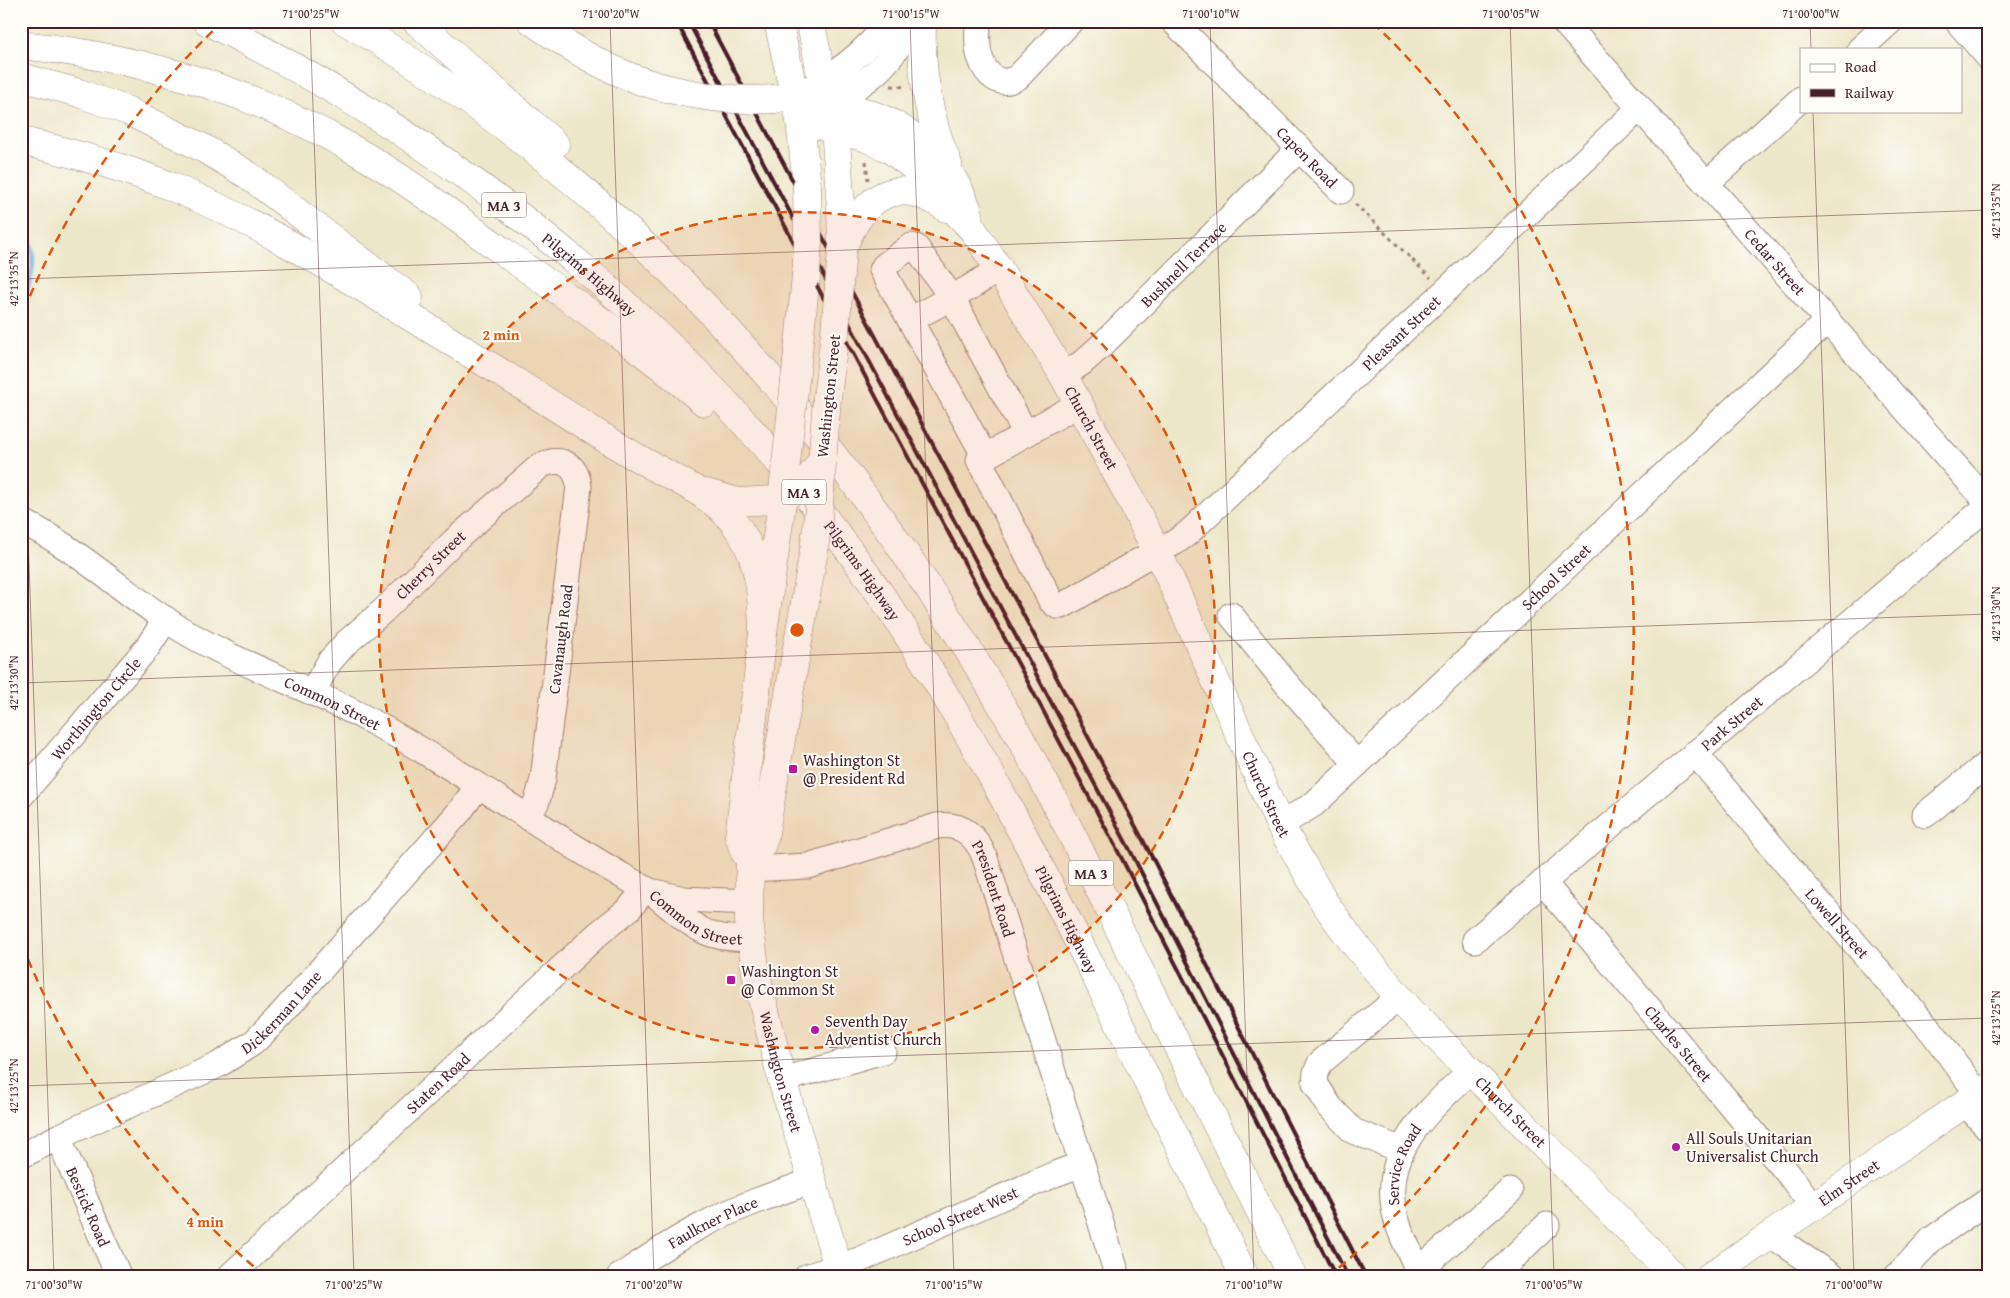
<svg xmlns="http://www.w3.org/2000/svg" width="2010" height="1298" font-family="'Gentium Book Plus',serif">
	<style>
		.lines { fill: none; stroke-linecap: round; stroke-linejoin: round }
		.stream { stroke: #67a9db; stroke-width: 5 }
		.minor-casing { stroke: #9c837a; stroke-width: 27 }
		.major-casing { stroke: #9c837a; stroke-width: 29 }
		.highway-casing { stroke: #9c837a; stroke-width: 29 }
		.path { stroke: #9c837a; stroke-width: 3; stroke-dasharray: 4 4; stroke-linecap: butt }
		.minor { stroke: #fff; stroke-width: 25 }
		.major { stroke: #fff; stroke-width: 28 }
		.highway { stroke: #fff; stroke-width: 28 }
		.rail { stroke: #4a1f2b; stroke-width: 4 }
		.major-bridge-casing { stroke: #9c837a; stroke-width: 29; stroke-linecap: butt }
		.highway-bridge-casing { stroke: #9c837a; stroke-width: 29; stroke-linecap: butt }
		.major-bridge { stroke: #fff; stroke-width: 28 }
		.highway-bridge { stroke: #fff; stroke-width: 28 }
		.ticks { fill: none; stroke: #4a1f2b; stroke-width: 1; stroke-opacity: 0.45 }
		.ring { fill: none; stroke: #e0560e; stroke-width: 2.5; stroke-dasharray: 9 6 }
		.poi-dot { fill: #b5179e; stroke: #fdfcf7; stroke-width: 2 }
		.labels { text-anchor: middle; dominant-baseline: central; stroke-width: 4; stroke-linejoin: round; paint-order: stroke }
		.shield { fill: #fdfcf7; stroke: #806168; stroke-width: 1 }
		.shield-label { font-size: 15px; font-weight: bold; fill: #4a1f2b }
		.street-label { font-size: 16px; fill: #4a1f2b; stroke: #fdfcf7 }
		.poi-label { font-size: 16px; fill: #4a1f2b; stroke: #fdfcf7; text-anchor: start }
		.centre { fill: #e0560e; stroke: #fdfcf7; stroke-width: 2.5 }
		.ring-label { font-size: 15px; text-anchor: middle; font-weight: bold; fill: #e0560e; stroke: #fdfcf7; stroke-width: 4; stroke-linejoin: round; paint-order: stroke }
		.neatline { fill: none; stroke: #4a1f2b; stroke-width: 2 }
		.ticks-label { font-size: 12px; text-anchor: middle; fill: #4a1f2b }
	</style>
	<rect width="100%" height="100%" fill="#fdfcf7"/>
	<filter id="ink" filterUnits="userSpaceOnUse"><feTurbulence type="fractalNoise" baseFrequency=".02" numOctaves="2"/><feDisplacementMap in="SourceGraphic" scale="10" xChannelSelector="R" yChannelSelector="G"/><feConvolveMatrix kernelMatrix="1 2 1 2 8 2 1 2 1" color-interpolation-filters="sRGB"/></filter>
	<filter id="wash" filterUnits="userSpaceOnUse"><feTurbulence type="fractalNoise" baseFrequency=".0096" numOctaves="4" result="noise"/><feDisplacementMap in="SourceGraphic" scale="20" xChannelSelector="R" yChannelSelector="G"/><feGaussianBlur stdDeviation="1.12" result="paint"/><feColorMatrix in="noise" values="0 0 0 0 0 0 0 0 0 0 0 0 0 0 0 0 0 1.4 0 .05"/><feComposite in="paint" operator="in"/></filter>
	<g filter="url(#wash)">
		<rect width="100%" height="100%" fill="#ede7c9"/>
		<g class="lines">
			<path class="stream" d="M21 226C41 250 32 280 21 307
				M21 1018 25 1026 21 1039"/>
		</g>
	</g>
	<g filter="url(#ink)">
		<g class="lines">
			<g class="minor-casing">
				<g id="minor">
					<path d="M978 21C978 33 976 46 980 57 986 76 1000 88 1018 77L1071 21"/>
					<path id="s1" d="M1173 21 1341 191"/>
					<path id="s2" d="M1563 21 1989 504"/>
					<path d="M1957 21 1989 58"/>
					<path d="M1860 49 1891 21"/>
					<path d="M806 90C840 73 866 51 890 21"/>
					<path d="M820 109C863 84 891 70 911 21"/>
					<path d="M1707 183 1801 99"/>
					<path d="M910 320 882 270 884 266 911 246 916 247 952 298 1026 434"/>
					<path id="s3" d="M1063 375 1082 363 1101 346 1300 148"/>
					<path id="s4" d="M1079 404 979 460 1051 601 1057 606H1062L1137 562 1174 543 1188 533 1640 108"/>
					<path d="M985 457 910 320 969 288 999 269"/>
					<path id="s5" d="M21 521C79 549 125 595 179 628 239 665 306 686 367 719 455 766 535 825 621 875 632 881 643 887 654 894 689 921 702 942 750 938"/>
					<path d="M1231 615 1286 683 1357 764"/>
					<path id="s6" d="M312 692 330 661 346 643 383 611 454 541 540 466C560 456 576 463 579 486L543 779 537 801 528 817"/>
					<path id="s7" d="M1695 753 1805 886 1933 1033 1978 1094"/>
					<path id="s8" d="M21 796 147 648 166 619"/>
					<path d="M1925 815 1989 762"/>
					<path id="s9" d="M1280 825 1314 804 1357 764 1827 321"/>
					<path id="s10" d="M750 869 808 866 937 826C962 823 976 835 985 858L1118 1277"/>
					<path id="s11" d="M1543 882 1791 1177 1813 1207"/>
					<path d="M655 892 683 899 749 902"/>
					<path id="s12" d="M1475 940 1989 505"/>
					<path d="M1400 999 1386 1008 1320 1063 1316 1073 1315 1083 1330 1107 1353 1131 1402 1150"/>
					<path d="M782 1080 883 1051"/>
					<path d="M1965 1103 1989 1129"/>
					<path id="s13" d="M58 1137 119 1277"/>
					<path id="s14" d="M21 1156 58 1137 218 1065 253 1043 278 1018 460 811 478 786"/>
					<path d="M1771 1235 1833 1277"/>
					<path d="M1419 1270 1510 1191"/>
					<path id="s15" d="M229 1277 599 933 629 909 645 889"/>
					<path id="s16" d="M619 1277C646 1259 672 1241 701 1226 737 1207 774 1194 812 1181"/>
					<path id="s17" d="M806 1277 859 1260 1055 1174 1082 1164"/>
					<path id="s18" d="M1422 1277C1413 1259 1403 1241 1397 1221 1377 1152 1428 1112 1471 1070"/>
					<path d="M1493 1277 1547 1225"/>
					<path d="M1896 1277 1932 1239 1989 1200"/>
				</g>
			</g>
			<g class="major-casing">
				<g id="major">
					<path d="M778 21 800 120 807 186"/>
					<path d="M810 21 836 141 841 208 842 250"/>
					<path d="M922 21C920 72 928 118 948 164"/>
					<path d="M795 95C819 102 846 105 870 114 916 130 954 167 969 214"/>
					<path id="s19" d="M800 120 867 138 890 149 916 169 973 230 999 269 1063 375 1129 496 1167 572 1280 825 1324 902 1352 941 1408 1008 1654 1255 1674 1277"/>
					<path d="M843 247C864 196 896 173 946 208"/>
					<path d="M797 362 806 276"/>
					<path d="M827 398 835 332"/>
					<path id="s20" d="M814 550 764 838 762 844 750 860 749 921 756 974 782 1080 841 1277"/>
					<path d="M750 860 744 851 739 836 763 633 781 509"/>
					<path id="s21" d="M1709 1277 1989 1087"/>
				</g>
			</g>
			<g class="highway-casing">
				<g id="highway">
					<path id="s22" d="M207 21C477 155 718 354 887 604 967 722 1032 849 1096 977 1145 1077 1195 1177 1245 1277"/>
					<path d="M345 21C621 180 831 418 992 689 1043 775 1087 864 1131 953 1185 1061 1239 1169 1293 1277"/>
					<path d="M416 21 555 144"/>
					<path d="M532 21C568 46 603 68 644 82"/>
					<path d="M21 45C141 57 252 90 356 151 411 182 461 222 512 258 577 304 643 349 704 402"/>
					<path d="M21 77 79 93 128 111 203 148 248 175 409 297"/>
					<path d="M774 99 795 95"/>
					<path d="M21 141C74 153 127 168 177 189 256 222 327 265 399 310 466 350 532 392 598 434 616 445 635 457 654 467 681 482 711 495 731 519 759 551 762 592 763 633"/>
					<path d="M706 493 738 502 773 500"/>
				</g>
			</g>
			<path class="path" d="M891 86 905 87
				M866 161 868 180
				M1355 204 1431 278"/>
			<use href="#minor" class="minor"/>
			<use href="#major" class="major"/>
			<use href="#highway" class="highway"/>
			<path class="rail" d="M676 21 1122 859 1336 1277
				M688 21 1132 854 1348 1277
				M708 21 1154 861 1366 1277"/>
			<g class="major-bridge-casing">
				<path id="major-bridge" d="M806 276 808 241 807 186
					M835 332 842 250
					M781 509 797 362
					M814 550 818 518 827 398"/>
			</g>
			<g class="highway-bridge-casing">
				<path id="highway-bridge" d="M644 82C686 95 730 102 774 99
					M773 500C798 492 808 482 822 460"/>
			</g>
			<use href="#major-bridge" class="major-bridge"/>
			<use href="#highway-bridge" class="highway-bridge"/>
		</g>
	</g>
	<path class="ticks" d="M310 21 354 1277M610 21 654 1277M910 21 954 1277M1210 21 1254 1277M1510 21 1554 1277M1810 21 1811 49M1813 111 1854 1277M21 279 1989 210M21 335 54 1277M21 683 1989 614M21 1086 1989 1018"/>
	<circle cx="797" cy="630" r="418" fill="#e0560e" fill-opacity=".12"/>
	<g class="ring">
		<circle cx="797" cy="630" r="418"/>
		<path d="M265 1276A837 837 0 0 1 24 950M24 310A837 837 0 0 1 221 23M1373 23A837 837 0 0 1 1329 1276"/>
	</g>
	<g class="poi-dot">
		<rect x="788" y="764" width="10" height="10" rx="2.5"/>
		<rect x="726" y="975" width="10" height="10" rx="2.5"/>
		<circle cx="815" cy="1030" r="5"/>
		<circle cx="1676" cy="1147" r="5"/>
	</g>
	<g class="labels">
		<g class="shield">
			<rect x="481.5" y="192.5" width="45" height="25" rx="4"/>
			<rect x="781.5" y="479.5" width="45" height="25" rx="4"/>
			<rect x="1068.5" y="860.5" width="45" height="25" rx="4"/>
		</g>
		<g class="shield-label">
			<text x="504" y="205">MA 3</text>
			<text x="804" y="492">MA 3</text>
			<text x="1091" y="873">MA 3</text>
		</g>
		<g class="street-label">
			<text stroke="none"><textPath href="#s1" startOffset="191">Capen Road</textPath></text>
			<text stroke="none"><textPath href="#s2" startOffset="321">Cedar Street</textPath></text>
			<text stroke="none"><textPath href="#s3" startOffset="164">Bushnell Terrace</textPath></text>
			<text stroke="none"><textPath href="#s22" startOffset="460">Pilgrims Highway</textPath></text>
			<text stroke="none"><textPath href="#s4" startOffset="724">Pleasant Street</textPath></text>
			<text transform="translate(828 396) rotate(-84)">Washington Street</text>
			<text stroke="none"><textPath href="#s19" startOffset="442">Church Street</textPath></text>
			<text stroke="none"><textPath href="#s6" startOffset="175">Cherry Street</textPath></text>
			<text stroke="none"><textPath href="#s22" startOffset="864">Pilgrims Highway</textPath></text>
			<text stroke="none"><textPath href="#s9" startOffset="372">School Street</textPath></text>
			<text transform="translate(560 639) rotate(-83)">Cavanaugh Road</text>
			<text stroke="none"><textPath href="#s5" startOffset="362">Common Street</textPath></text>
			<text stroke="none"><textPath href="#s8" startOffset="115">Worthington Circle</textPath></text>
			<text stroke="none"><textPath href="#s12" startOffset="336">Park Street</textPath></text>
			<text stroke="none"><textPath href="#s19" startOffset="848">Church Street</textPath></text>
			<text stroke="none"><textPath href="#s10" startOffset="288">President Road</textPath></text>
			<text stroke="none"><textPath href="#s5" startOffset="786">Common Street</textPath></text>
			<text stroke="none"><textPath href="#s22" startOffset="1269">Pilgrims Highway</textPath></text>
			<text stroke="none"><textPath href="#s7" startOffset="222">Lowell Street</textPath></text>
			<text stroke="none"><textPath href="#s14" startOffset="300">Dickerman Lane</textPath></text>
			<text stroke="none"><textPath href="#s11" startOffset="211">Charles Street</textPath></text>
			<text stroke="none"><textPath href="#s20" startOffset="534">Washington Street</textPath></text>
			<text stroke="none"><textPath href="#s15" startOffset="285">Staten Road</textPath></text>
			<text stroke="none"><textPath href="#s19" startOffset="1252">Church Street</textPath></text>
			<text stroke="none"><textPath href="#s18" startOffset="120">Service Road</textPath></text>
			<text stroke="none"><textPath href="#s21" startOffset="169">Elm Street</textPath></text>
			<text stroke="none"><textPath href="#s13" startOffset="76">Bestick Road</textPath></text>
			<text stroke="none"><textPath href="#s17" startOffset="166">School Street West</textPath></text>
			<text stroke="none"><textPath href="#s16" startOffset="109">Faulkner Place</textPath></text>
		</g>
		<g class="poi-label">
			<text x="803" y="760">Washington St<tspan x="803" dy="18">@ President Rd</tspan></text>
			<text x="741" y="971">Washington St<tspan x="741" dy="18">@ Common St</tspan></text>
			<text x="825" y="1021">Seventh Day<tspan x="825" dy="18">Adventist Church</tspan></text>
			<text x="1686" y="1138">All Souls Unitarian<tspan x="1686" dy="18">Universalist Church</tspan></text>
		</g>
	</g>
	<circle cx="797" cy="630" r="8" class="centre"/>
	<g class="ring-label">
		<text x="501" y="340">2 min</text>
		<text x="205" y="1227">4 min</text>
	</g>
	<rect width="2010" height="1298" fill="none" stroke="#fdfcf7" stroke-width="55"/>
	<rect x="1800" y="48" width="162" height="65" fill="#fdfcf7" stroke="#b5a4a5"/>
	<rect x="1810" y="64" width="25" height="8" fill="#ffffff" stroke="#b5a4a5"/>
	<text x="1845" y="72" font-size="15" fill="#4a1f2b">Road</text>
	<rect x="1810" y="89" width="25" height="8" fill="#4a1f2b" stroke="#b5a4a5"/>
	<text x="1845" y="98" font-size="15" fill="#4a1f2b">Railway</text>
	<rect x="28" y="28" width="1954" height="1242" class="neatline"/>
	<g class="ticks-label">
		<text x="311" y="18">71°00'25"W</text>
		<text x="611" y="18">71°00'20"W</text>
		<text x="911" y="18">71°00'15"W</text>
		<text x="1211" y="18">71°00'10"W</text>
		<text x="1511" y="18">71°00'05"W</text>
		<text x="1811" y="18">71°00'00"W</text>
		<text transform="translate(1996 211) rotate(-90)" y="4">42°13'35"N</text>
		<text transform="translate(14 279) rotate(-90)" y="4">42°13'35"N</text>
		<text transform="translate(1996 614) rotate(-90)" y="4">42°13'30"N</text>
		<text transform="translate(14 683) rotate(-90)" y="4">42°13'30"N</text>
		<text transform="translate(1996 1018) rotate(-90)" y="4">42°13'25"N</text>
		<text transform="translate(14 1086) rotate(-90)" y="4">42°13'25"N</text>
		<text x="54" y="1289">71°00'30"W</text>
		<text x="354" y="1289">71°00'25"W</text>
		<text x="654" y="1289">71°00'20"W</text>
		<text x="954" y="1289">71°00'15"W</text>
		<text x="1254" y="1289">71°00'10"W</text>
		<text x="1554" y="1289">71°00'05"W</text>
		<text x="1854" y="1289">71°00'00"W</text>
	</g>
</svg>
